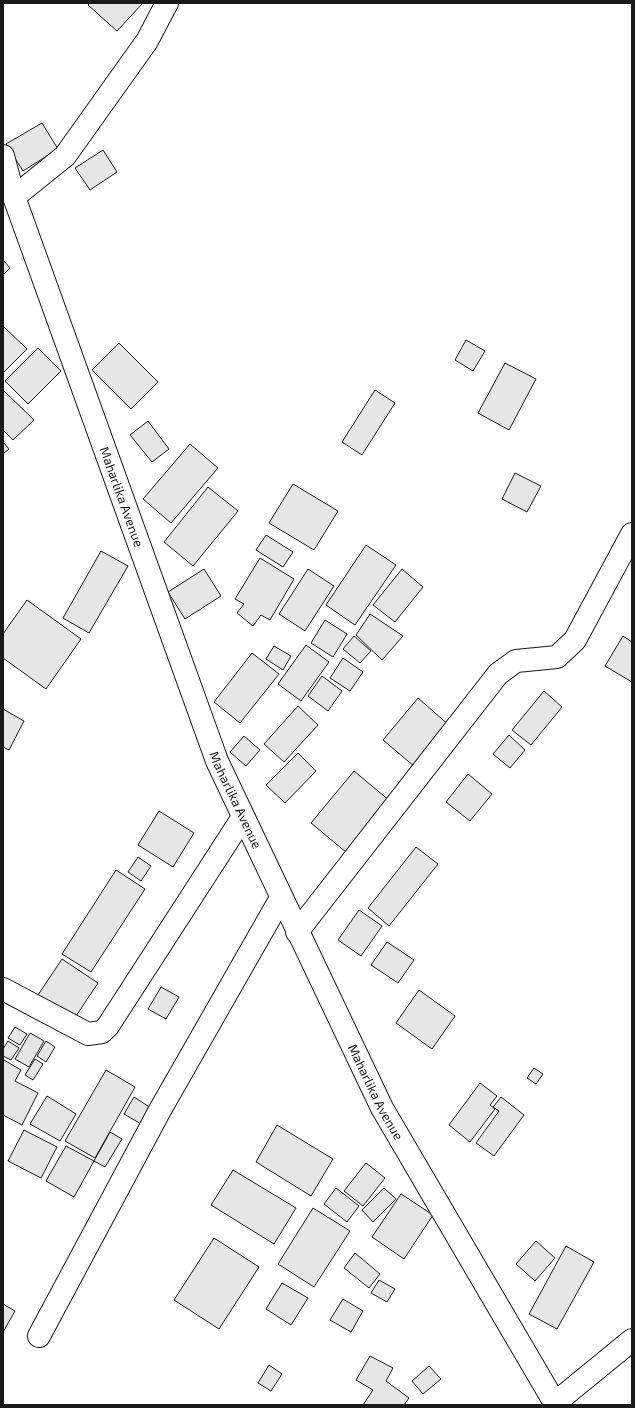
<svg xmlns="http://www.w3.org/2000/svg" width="635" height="1408" font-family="'Exo 2',sans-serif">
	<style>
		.building { fill: #e6e6e6; stroke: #1a1a1a }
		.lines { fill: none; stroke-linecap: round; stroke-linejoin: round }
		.minor-casing { stroke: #1a1a1a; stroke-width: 24 }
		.major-casing { stroke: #1a1a1a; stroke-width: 24 }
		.minor { stroke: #fff; stroke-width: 22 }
		.major { stroke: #fff; stroke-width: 22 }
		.labels { text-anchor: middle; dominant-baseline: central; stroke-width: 3; stroke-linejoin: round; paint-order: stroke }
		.street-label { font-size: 13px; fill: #1a1a1a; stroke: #fff }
	</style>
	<rect width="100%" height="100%" fill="#fff"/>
	<path class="building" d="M90 3H143L117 31 88 5Z
		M42 123 58 149 23 171 6 144Z
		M103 150 117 172 90 190 75 168Z
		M3 260 10 268 3 275Z
		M4 327 27 349 3 373V328Z
		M466 340 485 351 473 371 455 360Z
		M119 343 158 382 131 409 92 370Z
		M38 348 61 371 28 404 5 381Z
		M505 363 536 379 509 430 478 413Z
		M3 390 34 420 13 440 3 430Z
		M375 390 395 403 362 455 342 442Z
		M148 421 169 449 152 462 130 435Z
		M3 442 9 449 3 454Z
		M190 444 218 468 171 523 143 499Z
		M515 473 541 486 527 512 502 499Z
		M293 484 338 511 314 550 269 523Z
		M208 487 238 511 193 566 164 542Z
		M266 535 293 552 283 567 256 550Z
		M366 545 396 565 355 625 326 605Z
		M101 551 128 566 89 633 63 618Z
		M260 558 294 579 270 620 261 615 253 626 237 613 244 604 235 599Z
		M204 569 221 596 185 619 168 592Z
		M308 569 334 586 305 631 279 614Z
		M402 569 423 587 395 622 373 605Z
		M27 600 81 639 46 689 3 658V634Z
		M370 614 403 636 382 660 356 635Z
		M325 620 347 634 333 657 311 643Z
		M354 636 371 651 360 663 343 649Z
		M623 636 632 642V682L605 666Z
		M306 645 329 662 301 701 278 684Z
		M274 646 291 656 283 670 266 659Z
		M252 653 279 674 240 723 214 702Z
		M343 658 363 672 350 691 330 678Z
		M322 676 342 691 328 711 308 696Z
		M544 691 562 707 531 745 512 730Z
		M418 698 450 726 415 767 383 740Z
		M298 706 318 725 284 762 264 744Z
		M3 709 24 721 9 750 3 747Z
		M509 735 525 750 510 768 493 754Z
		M244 736 260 750 246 766 230 752Z
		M298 753 316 771 285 803 266 785Z
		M354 771 390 801 347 853 311 823Z
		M468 774 492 794 470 821 446 802Z
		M159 811 194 833 173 867 138 845Z
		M416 847 438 864 389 926 368 908Z
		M138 857 151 866 141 881 128 872Z
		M116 870 145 889 91 972 62 954Z
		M359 910 382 926 361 956 338 940Z
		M387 942 414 960 398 983 371 965Z
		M62 959 98 983 72 1022 36 998Z
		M161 987 179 997 166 1019 148 1009Z
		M419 990 455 1016 432 1049 396 1023Z
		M15 1027 27 1034 20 1045 8 1038Z
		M30 1033 44 1041 29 1067 15 1059Z
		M8 1041 19 1048 11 1060 3 1056V1049Z
		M46 1041 55 1047 46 1062 37 1056Z
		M35 1059 43 1064 33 1080 25 1075Z
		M4 1060 21 1070 15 1081 38 1093 22 1125 3 1115V1062Z
		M534 1068 543 1074 536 1084 527 1078Z
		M106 1070 135 1087 95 1158 65 1141Z
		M480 1083 497 1096 490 1105 495 1109 470 1142 449 1125Z
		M47 1096 76 1114 60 1141 30 1124Z
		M134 1097 151 1108 141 1124 124 1114Z
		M501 1097 524 1115 494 1156 476 1143 499 1111 493 1107Z
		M277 1125 333 1159 311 1196 256 1162Z
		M24 1130 57 1147 41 1178 8 1161Z
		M110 1132 122 1139 105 1167 94 1161Z
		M66 1146 94 1161 74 1197 46 1181Z
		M366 1163 385 1178 363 1206 344 1191Z
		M233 1170 296 1208 274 1244 211 1205Z
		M336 1188 359 1206 347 1222 324 1204Z
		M384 1188 396 1199 373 1222 362 1210Z
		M401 1194 433 1215 404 1259 372 1237Z
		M313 1208 350 1231 314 1287 278 1264Z
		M214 1238 259 1267 219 1329 174 1300Z
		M536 1241 555 1258 535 1281 516 1264Z
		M566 1246 594 1262 557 1329 529 1314Z
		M355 1253 380 1274 369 1288 344 1268Z
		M379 1280 395 1289 387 1302 371 1293Z
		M282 1283 308 1298 291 1325 266 1309Z
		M343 1299 363 1311 351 1332 330 1320Z
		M3 1304 15 1311 3 1332Z
		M370 1356 393 1368 386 1381 409 1398 404 1405H363L373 1390 356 1380Z
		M269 1365 282 1374 271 1391 258 1383Z
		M429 1366 441 1379 423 1394 412 1381Z"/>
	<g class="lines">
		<g class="minor-casing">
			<path id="minor" d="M14 197 65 156 147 41 167 3
				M297 932 498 674 516 661 557 657 575 640 632 534
				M3 989 88 1034 102 1032 108 1026 243 817
				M39 1336 160 1110 281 898
				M555 1403 632 1340"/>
		</g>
		<g class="major-casing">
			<g id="major">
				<path id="s1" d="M3 156 14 197 217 761 382 1108 556 1405"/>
			</g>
		</g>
		<use href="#minor" class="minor"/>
		<use href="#major" class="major"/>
	</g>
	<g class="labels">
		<g class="street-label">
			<text stroke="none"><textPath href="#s1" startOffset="361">Maharlika Avenue</textPath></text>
			<text stroke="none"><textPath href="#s1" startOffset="685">Maharlika Avenue</textPath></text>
			<text stroke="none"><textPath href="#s1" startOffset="1009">Maharlika Avenue</textPath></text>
		</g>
	</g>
	<rect width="635" height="1408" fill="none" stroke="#1a1a1a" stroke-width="8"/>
</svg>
